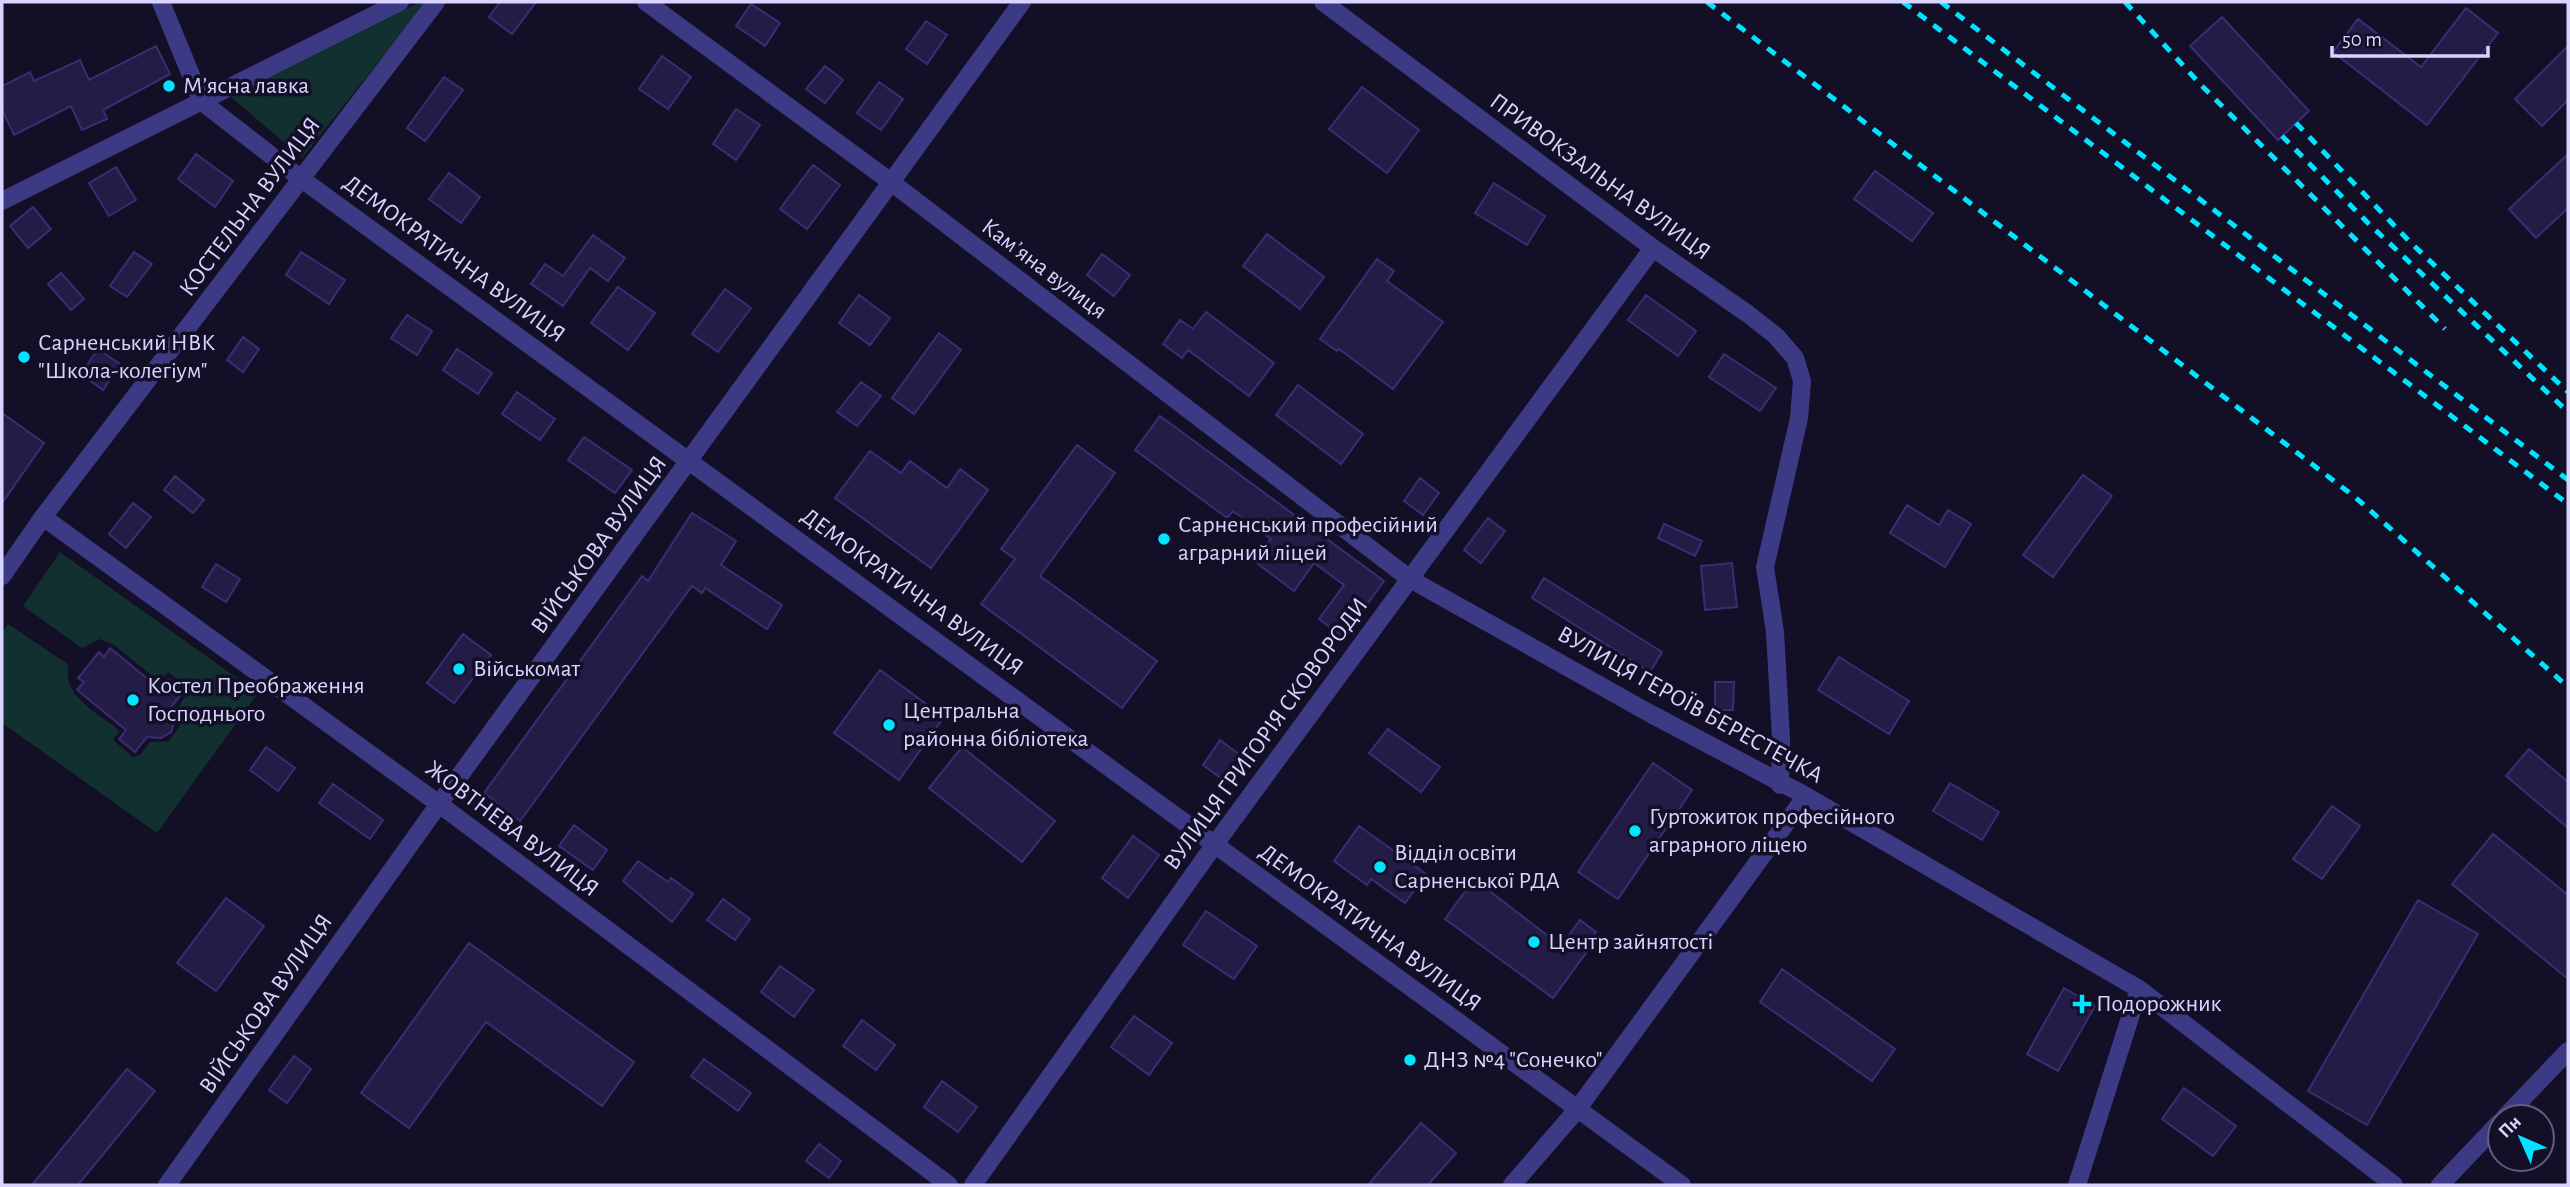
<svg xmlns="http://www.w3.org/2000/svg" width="2570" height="1187" font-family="'Alegreya Sans',sans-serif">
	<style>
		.green { fill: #12302f }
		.building { fill: #241b47; stroke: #3b2d73; stroke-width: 2 }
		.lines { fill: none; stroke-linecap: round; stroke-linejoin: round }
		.minor { stroke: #3d3a85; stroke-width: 18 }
		.rail { stroke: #00e5ff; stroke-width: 5; stroke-dasharray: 10 9; stroke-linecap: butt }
		.poi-dot { fill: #00e5ff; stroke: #130f26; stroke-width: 2.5 }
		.labels { text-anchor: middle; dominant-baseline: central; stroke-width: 7; stroke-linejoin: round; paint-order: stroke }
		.poi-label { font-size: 24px; fill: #d9d4ff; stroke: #130f26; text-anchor: start }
		.street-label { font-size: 24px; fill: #d9d4ff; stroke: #130f26 }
	</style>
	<rect width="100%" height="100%" fill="#130f26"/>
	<path class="green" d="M420 2H426L302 158 230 96Z
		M60 552 258 693 157 833 2 723V633L8 624 69 665C60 695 100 715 120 731L113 740 133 757 140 755 150 742 169 741 180 726 177 710 189 689 168 672 160 682 114 645 100 639 82 648 23 606Z"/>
	<path class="building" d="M500 2H536L512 34 489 17Z
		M751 4 780 23 765 46 736 26Z
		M2466 8 2498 33 2427 125 2333 52 2358 19 2421 67Z
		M2222 17 2309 111 2278 140 2190 46Z
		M926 21 947 35 927 64 906 49Z
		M156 46 170 74 103 110 107 119 82 130 71 106 14 135 2 109V86L30 72 34 81 80 60 89 80Z
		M2568 46V100L2542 126 2515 99Z
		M662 56 691 77 668 109 639 89Z
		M825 66 843 80 825 103 806 89Z
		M444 77 463 90 425 141 407 128Z
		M879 82 903 99 881 130 857 113Z
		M1362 87 1419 130 1387 173 1329 129Z
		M736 109 760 125 736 160 713 144Z
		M196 154 233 181 215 207 178 179Z
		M2568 154V208L2536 238 2509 209Z
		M813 165 840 185 807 229 780 209Z
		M116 167 136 200 109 216 89 183Z
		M1875 171 1933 213 1912 241 1854 199Z
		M449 173 480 197 461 223 429 199Z
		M1494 183 1545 216 1527 245 1475 213Z
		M33 207 51 229 28 248 10 226Z
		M1267 234 1324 277 1300 309 1243 266Z
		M593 235 625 258 608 281 590 268 563 306 531 284 545 264 563 276Z
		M134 252 152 264 127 297 110 286Z
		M301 252 345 280 329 304 286 275Z
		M1102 254 1130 275 1114 296 1087 275Z
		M1377 259 1394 271 1387 281 1443 322 1393 389 1339 349 1337 351 1320 339Z
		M61 273 84 299 71 310 48 284Z
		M618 287 655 313 628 350 591 323Z
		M725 289 751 308 718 352 692 334Z
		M859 295 890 318 870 345 839 323Z
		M1646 295 1696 331 1678 356 1628 320Z
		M1206 312 1274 363 1249 396 1188 350 1182 358 1163 344 1180 320 1193 329Z
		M407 315 432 331 417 355 391 338Z
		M939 333 961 350 914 414 892 398Z
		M243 337 259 349 243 372 227 360Z
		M98 349 120 364 103 390 81 374Z
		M457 349 492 373 478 394 443 370Z
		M1724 354 1776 388 1760 411 1709 377Z
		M861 382 881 396 857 426 837 412Z
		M1298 385 1363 434 1341 464 1276 415Z
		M517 392 555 419 540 440 502 414Z
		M2 413 44 443 2 503Z
		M1160 416 1384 581 1343 637 1319 619 1344 585 1314 563 1294 591 1254 561 1271 539 1233 511 1227 518 1135 450Z
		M584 437 632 470 615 493 568 460Z
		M1077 445 1115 473 1040 576 1157 661 1122 708 981 604 1015 559 1001 549Z
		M870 451 901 473 910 461 947 488 960 469 988 490 931 568 835 498Z
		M2083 475 2112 496 2053 577 2023 555Z
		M175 476 204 500 193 513 164 490Z
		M1420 478 1439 493 1423 515 1404 501Z
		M133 503 151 517 126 548 109 534Z
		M1907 505 1939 525 1948 510 1971 524 1945 567 1890 533Z
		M692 513 736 541 721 565 782 605 767 629 705 588 702 593 692 586 520 821 484 793 642 576 648 581Z
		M1488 518 1505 531 1481 563 1464 550Z
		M1664 524 1702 541 1695 556 1658 538Z
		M1732 563 1737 607 1705 610 1701 566Z
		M216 564 240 579 226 602 202 587Z
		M1544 578 1662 652 1650 672 1532 598Z
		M463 634 491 655 454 703 427 683Z
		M110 648 160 689 168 679 184 691 171 707 175 720 171 732 161 738 147 737 135 752 119 739 126 730 77 690 84 682 78 678 99 652 104 657Z
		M1839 657 1909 701 1889 734 1818 690Z
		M880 670 944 717 899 780 834 733Z
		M1715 682H1734L1733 710H1715Z
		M1388 729 1440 767 1421 792 1369 753Z
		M1220 740 1244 758 1226 782 1203 765Z
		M266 747 295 768 278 791 250 770Z
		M962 747 1055 821 1022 862 929 788Z
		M2529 749 2568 782V828L2506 776Z
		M1653 763 1692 790 1618 899 1578 872Z
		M1950 783 1999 812 1982 840 1933 811Z
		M333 784 383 820 370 839 319 803Z
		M2332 806 2360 826 2322 879 2293 859Z
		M574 825 607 850 593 870 559 846Z
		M1359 826 1426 874 1405 903 1371 879 1367 885 1334 861Z
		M2493 834 2568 895V979L2452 884Z
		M1133 836 1159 855 1128 898 1102 878Z
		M638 861 668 882 671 878 693 894 672 922 623 881Z
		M1474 879 1561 946 1580 920 1596 932 1583 950 1586 953 1553 998 1445 919Z
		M226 898 264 926 216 991 177 963Z
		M723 899 750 919 735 940 707 920Z
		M2418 900 2478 934 2367 1125 2308 1091Z
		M1206 911 1257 946 1234 979 1183 945Z
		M469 943 634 1062 602 1106 486 1022 409 1128 361 1093Z
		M780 966 814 990 794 1017 761 992Z
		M1782 969 1895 1049 1872 1081 1760 1002Z
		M2064 988 2095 1006 2058 1071 2027 1054Z
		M1134 1016 1172 1043 1149 1075 1111 1047Z
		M862 1020 895 1045 876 1070 843 1046Z
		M294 1056 311 1069 287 1103 269 1090Z
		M704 1059 751 1093 738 1111 691 1076Z
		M127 1069 155 1091 78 1185H32Z
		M942 1081 977 1107 958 1132 924 1107Z
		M2184 1088 2236 1126 2213 1156 2162 1119Z
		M1421 1123 1456 1153 1428 1185H1368Z
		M819 1144 841 1161 829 1178 806 1161Z"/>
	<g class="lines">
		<path class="minor" d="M161 2 202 102 303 180 1682 1185
			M646 2 891 182 1410 579 1651 714 1806 796 2139 989 2394 1185
			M1323 2 1653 248 1748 314 1776 336 1795 358 1802 381 1799 418 1765 567 1775 632 1781 738 1780 785
			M2 201 400 2
			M43 517 439 804 949 1185
			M2 576 43 517 436 2
			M2505 1117 2568 1051
			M167 1185 439 804 1022 2
			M973 1185 1215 844 1653 248
			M1512 1185 1576 1111 1806 796
			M2077 1185 2139 989
			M2440 1185 2500 1122"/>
		<path class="rail" d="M1707 2 2355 497 2568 687
			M1903 2 2568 504
			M1941 2 2568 480
			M2125 2 2201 85 2445 329
			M2296 123 2411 243 2568 392
			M2282 136 2368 223 2568 412"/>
	</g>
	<g class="poi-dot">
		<circle cx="169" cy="86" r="7"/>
		<circle cx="24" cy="357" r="7"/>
		<circle cx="1164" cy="539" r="7"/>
		<circle cx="459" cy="669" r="7"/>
		<circle cx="133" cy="700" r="7"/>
		<circle cx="889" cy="725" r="7"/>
		<circle cx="1635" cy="831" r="7"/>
		<circle cx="1380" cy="867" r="7"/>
		<circle cx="1534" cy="942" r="7"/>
		<path d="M2078.5 993.5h7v7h7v7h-7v7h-7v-7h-7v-7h7z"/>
		<circle cx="1410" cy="1060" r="7"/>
	</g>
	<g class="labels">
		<g class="poi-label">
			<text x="183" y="86">Мʼясна лавка</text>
			<text x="38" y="343">Сарненський НВК<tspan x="38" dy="28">"Школа-колегіум"</tspan></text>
			<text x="1178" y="525">Сарненський професійний<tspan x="1178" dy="28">аграрний ліцей</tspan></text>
			<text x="473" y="669">Військомат</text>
			<text x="147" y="686">Костел Преображення<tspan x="147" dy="28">Господнього</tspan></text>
			<text x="903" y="711">Центральна<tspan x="903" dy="28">районна бібліотека</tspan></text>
			<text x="1649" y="817">Гуртожиток професійного<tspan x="1649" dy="28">аграрного ліцею</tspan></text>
			<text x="1394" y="853">Відділ освіти<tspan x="1394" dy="28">Сарненської РДА</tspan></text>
			<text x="1548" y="942">Центр зайнятості</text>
			<text x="2096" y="1004">Подорожник</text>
			<text x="1424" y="1060">ДНЗ №4 "Сонечко"</text>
		</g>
		<g class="street-label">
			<text transform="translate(1600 177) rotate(36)">ПРИВОКЗАЛЬНА ВУЛИЦЯ</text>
			<text transform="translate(250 207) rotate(-53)">КОСТЕЛЬНА ВУЛИЦЯ</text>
			<text transform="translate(454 259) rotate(36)">ДЕМОКРАТИЧНА ВУЛИЦЯ</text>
			<text transform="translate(1044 269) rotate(37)">Камʼяна вулиця</text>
			<text transform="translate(599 545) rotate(-54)">ВІЙСЬКОВА ВУЛИЦЯ</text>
			<text transform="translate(912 592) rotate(36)">ДЕМОКРАТИЧНА ВУЛИЦЯ</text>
			<text transform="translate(1690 705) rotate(29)">ВУЛИЦЯ ГЕРОЇВ БЕРЕСТЕЧКА</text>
			<text transform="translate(1266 734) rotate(-54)">ВУЛИЦЯ ГРИГОРІЯ СКОВОРОДИ</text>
			<text transform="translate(512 829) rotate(37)">ЖОВТНЕВА ВУЛИЦЯ</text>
			<text transform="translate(1370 928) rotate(36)">ДЕМОКРАТИЧНА ВУЛИЦЯ</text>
			<text transform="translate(266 1004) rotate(-55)">ВІЙСЬКОВА ВУЛИЦЯ</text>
		</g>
	</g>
	<rect width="2570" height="1187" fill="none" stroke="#d9d4ff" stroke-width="7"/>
	<g transform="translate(2521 1138) rotate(315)"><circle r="33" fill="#130f26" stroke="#625e7d" stroke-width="2"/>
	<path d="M0-5L12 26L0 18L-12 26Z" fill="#00e5ff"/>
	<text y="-10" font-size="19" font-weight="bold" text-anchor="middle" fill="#d9d4ff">Пн</text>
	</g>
	<path d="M2332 46v10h156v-10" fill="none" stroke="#d9d4ff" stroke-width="3.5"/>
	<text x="2342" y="46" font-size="21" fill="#d9d4ff" stroke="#130f26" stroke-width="5" paint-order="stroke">50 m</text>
</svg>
